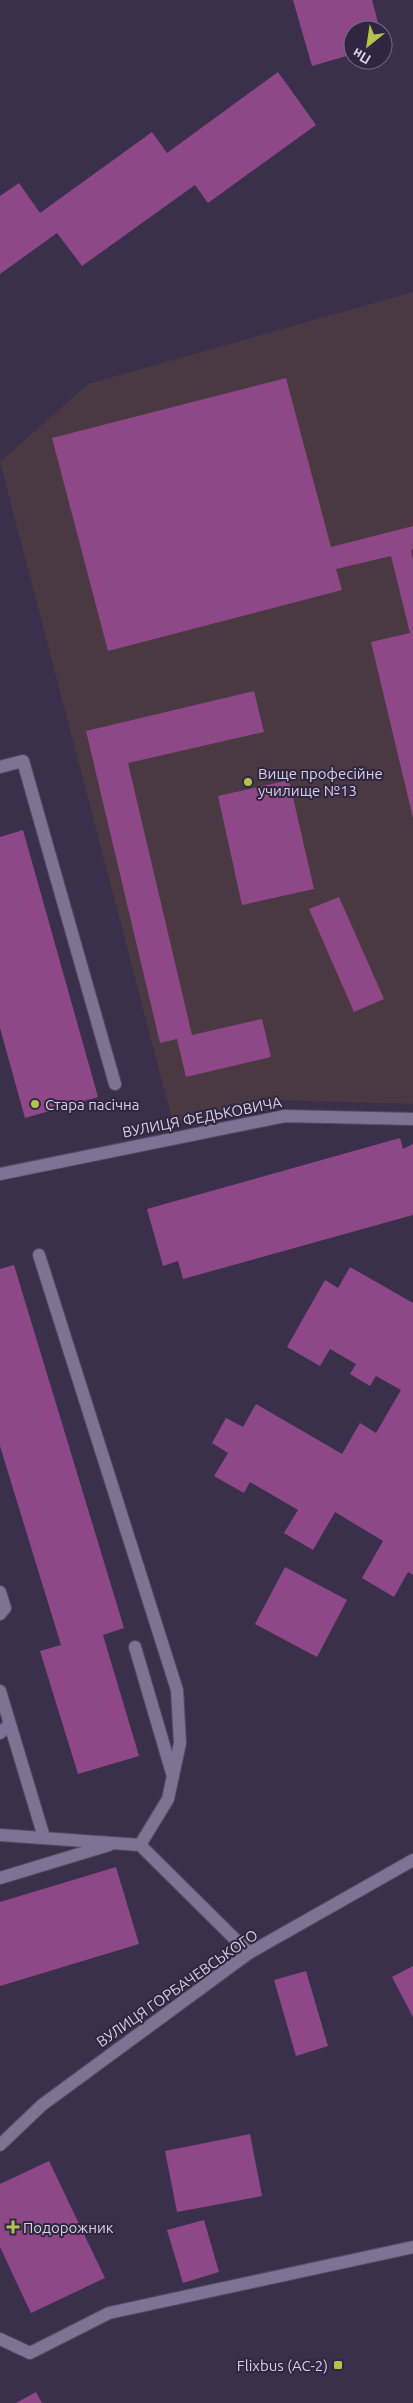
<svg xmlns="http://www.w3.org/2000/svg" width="413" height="2403" font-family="Ubuntu,sans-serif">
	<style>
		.education { fill: #4a3842 }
		.building { fill: #8f4887 }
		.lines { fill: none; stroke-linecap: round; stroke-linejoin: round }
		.service-casing { stroke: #554c63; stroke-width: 14 }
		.minor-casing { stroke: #554c63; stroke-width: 14 }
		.service { stroke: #7e7392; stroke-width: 12 }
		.minor { stroke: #7e7392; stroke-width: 12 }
		.poi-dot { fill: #b2c34c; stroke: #302641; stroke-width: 2 }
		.labels { text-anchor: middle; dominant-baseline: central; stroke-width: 4; stroke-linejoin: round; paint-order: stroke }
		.poi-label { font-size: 15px; fill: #d7d1e2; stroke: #302641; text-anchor: start }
		.street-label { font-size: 15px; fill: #d7d1e2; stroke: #302641 }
	</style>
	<rect width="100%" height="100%" fill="#3b304c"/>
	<path class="education" d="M413 292V1104L278 1100 173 1123 0 462 88 384Z"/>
	<path class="building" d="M293 0H372L380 30H353V54L312 66Z
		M278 72 316 125 208 203 195 185 82 266 57 233 0 274V196L19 183 40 213 152 132 167 153Z
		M286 378 331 547 413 526V549L411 550 413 560V818L371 642 410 633 391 556 336 569 342 590 108 651 52 438Z
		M254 691 264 732 128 763 192 1035 262 1019 271 1057 186 1077 177 1039 160 1043 86 731Z
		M289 780 314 889 242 905 218 796Z
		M23 830 98 1097 25 1118 0 1028V837Z
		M339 897 384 999 354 1012 309 909Z
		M400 1138 403 1149 413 1144V1215L183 1279 178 1261 163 1266 147 1209Z
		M14 1265 124 1628 103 1635 139 1756 78 1774 40 1651 61 1645 0 1446V1269Z
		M350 1267 413 1303V1575L408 1572 394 1597 362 1578 383 1541 335 1512 313 1550 284 1533 298 1510 250 1482 244 1493 214 1476 228 1453 212 1443 226 1418 243 1427 256 1404 342 1454 360 1423 376 1433 401 1390 376 1376 370 1386 350 1374 356 1364 330 1349 320 1366 287 1347 325 1280 338 1288Z
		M285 1567 347 1600 317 1657 255 1624Z
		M116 1867 139 1944 0 1986V1902Z
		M413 1966V2017L392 1977Z
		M306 1971 328 2046 296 2056 274 1980Z
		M250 2134 262 2196 177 2212 165 2151Z
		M49 2161 105 2278 31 2313 0 2247V2184Z
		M204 2220 219 2272 183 2283 167 2230Z
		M36 2392 42 2403H16Z"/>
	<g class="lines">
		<g class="service-casing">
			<path id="service" d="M0 767 23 761 115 1084
				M39 1255 177 1690 180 1743 168 1799 140 1845 249 1953
				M0 1592 5 1608 0 1614
				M135 1647 172 1773
				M0 1691 44 1837
				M0 1733 10 1724
				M0 1835 140 1845
				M0 1878 109 1845
				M0 2339 30 2353 109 2313 413 2247"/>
		</g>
		<g class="minor-casing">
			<path id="minor" d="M0 1174 285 1116 413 1119
				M0 2145 42 2105 249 1953 413 1860"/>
		</g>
		<use href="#service" class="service"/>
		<use href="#minor" class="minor"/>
	</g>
	<g class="poi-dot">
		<circle cx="248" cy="782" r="5"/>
		<circle cx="35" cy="1104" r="5"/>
		<path d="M10.5 2219.5h5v5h5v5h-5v5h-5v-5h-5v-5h5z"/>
		<rect x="333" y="2360" width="10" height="10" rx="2.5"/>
	</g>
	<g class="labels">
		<g class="poi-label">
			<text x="258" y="773">Вище професійне<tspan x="258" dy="17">училище №13</tspan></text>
			<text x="45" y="1104">Стара пасічна</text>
			<text x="23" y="2227">Подорожник</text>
			<text x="328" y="2365" text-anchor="end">Flixbus (АС-2)</text>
		</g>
		<g class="street-label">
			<text transform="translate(202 1117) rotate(-11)">ВУЛИЦЯ ФЕДЬКОВИЧА</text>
			<text transform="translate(177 1988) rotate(-35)">ВУЛИЦЯ ГОРБАЧЕВСЬКОГО</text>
		</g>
	</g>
	<g transform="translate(368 45) rotate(210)"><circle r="24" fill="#302641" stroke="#736a81"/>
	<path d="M0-4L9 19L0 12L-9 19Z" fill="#b2c34c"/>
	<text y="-8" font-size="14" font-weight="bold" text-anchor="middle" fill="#d7d1e2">Пн</text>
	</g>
</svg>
